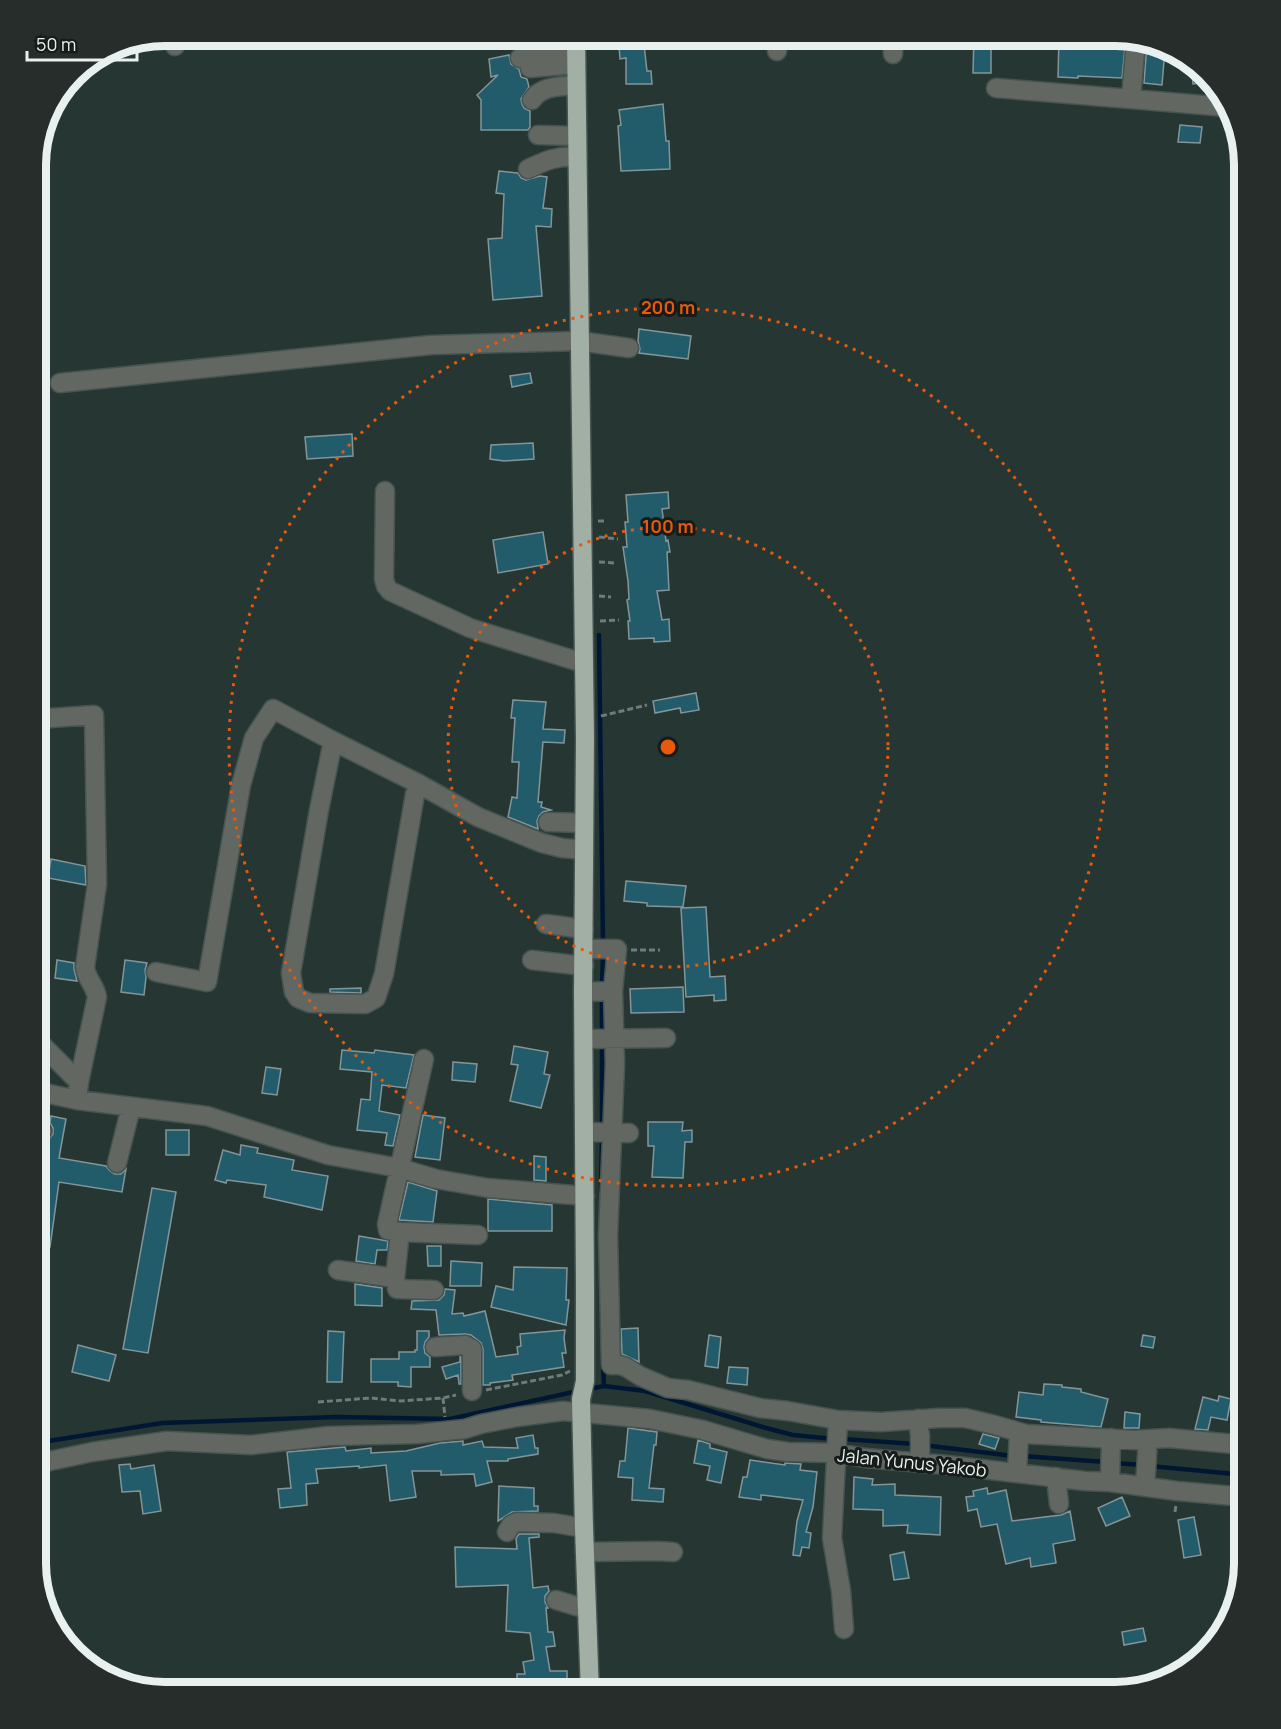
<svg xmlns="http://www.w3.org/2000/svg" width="1281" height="1729" font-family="Manrope,sans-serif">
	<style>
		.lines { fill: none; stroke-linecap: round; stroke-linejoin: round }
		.stream { stroke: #001733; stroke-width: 4.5 }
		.building { fill: #225c6b; stroke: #84959a; stroke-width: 1.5 }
		.minor-casing { stroke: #455451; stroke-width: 21 }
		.highway-casing { stroke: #455451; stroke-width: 21 }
		.path { stroke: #6f7c79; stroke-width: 3; stroke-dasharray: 6 3; stroke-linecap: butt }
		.minor { stroke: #626762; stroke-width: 18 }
		.highway { stroke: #a2afa4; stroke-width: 18 }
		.ring { fill: none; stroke: #e8590c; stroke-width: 3; stroke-dasharray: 3 6 }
		.labels { text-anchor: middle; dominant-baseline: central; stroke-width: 6; stroke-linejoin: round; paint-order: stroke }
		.street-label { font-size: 18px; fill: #e8f1ef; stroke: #151c1a }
		.rim { fill: none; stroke: #e8f1ef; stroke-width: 8 }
		.centre { fill: #e8590c; stroke: #151c1a; stroke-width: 3 }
		.ring-label { font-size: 18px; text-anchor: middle; font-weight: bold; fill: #e8590c; stroke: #151c1a; stroke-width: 6; stroke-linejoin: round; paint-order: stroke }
	</style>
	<rect width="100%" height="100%" fill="#263633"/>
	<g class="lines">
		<path class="stream" d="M599 635 603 944
			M602 986 603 953
			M602 1034V995
			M602 1127V1043
			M601 1190 602 1136
			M603 1364 604 1386
			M589 1389 604 1386 645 1391 766 1428 793 1435 834 1439
			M843 1439 915 1444
			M36 1443 162 1423 337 1417 450 1419 578 1391
			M923 1445 1013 1456
			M1022 1456 1106 1462
			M1114 1463 1142 1465
			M1150 1466 1245 1475"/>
	</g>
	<path class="building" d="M621 36H643L647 71H651L652 84H626V58L620 59 619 46 623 45Z
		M795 36H822V48H795Z
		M847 36H876L875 49 846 48Z
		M974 36H991V73H973Z
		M1059 36 1126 37 1122 78 1078 76V78L1058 77Z
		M1147 43 1165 49 1162 85 1144 83Z
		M509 55 511 64 519 69 521 77 527 79 529 87 521 99 522 104 524 108 530 111V127L528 130H481V100L477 95 498 75 491 77 489 59Z
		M1191 63 1208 79 1211 82 1193 84Z
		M663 104 666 141H669L670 169 621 171 618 126 621 125 619 110Z
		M1180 125 1202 127 1200 143 1178 142Z
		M499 171 518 173 521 178 526 180 540 176 547 177 543 208 552 209 551 227 536 226 542 296 493 300 488 239 502 238 504 194 496 193Z
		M639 329 691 336 688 359 639 353 640 349 638 341Z
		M530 373 532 383 512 387 510 376Z
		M352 434 353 456 307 459 305 437Z
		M533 443 534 459 504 461 490 459 491 445Z
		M668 492 669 508 662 509 666 541 668 540 670 552H667L669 590 657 591 662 620 669 619 670 641 654 642V638L629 639 628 621H630L627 600 629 599 628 581 623 547H627L625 522H628L626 495Z
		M543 532 548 564 498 573 493 540Z
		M696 693 699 710 681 713 680 708 655 713 653 701Z
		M513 700 546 702 543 729 565 730 564 743 543 742 538 802H542L541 807 551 810 543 812 539 816 537 821 538 829 508 817 512 797 517 798 519 762H512L515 718H511Z
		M51 859 85 866 86 885 48 878Z
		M626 881 686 886 683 907 647 906V903L624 901Z
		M706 907 710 977 725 976 726 1000 714 1001V995L686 997 681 908Z
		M57 960 74 963V969L77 981 55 978Z
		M125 960 147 963 145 970 146 977 144 995 121 992Z
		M683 987 684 1012 631 1013 630 989Z
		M361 988V993L330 992V989Z
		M514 1046 548 1052 544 1074 550 1075 541 1108 510 1101 518 1065 511 1064Z
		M342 1050 374 1053 375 1050 414 1055 406 1088 382 1085 379 1111 400 1115 393 1146 385 1145 387 1133 357 1130 361 1099 370 1100 372 1072 340 1069Z
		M453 1062 477 1064 475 1082 452 1080Z
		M266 1067 281 1069 277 1095 262 1093Z
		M423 1115 445 1118 440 1160 415 1157Z
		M51 1116 66 1119 59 1158 106 1166 110 1171 115 1174H121L126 1169 122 1192 59 1182 50 1247H49L42 1285H36V1171H41L47 1141 53 1134V1128L50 1123Z
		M648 1122H683L682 1131 692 1130V1142H685L683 1178 652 1177 654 1146H648Z
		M166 1130H189V1155H166Z
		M241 1145 258 1148 257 1153 294 1160 292 1170 328 1176 322 1210 264 1197 266 1185 227 1180 226 1183 215 1180 223 1150 240 1155Z
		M534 1156 546 1157V1181L534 1180Z
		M408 1182 437 1191 433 1222 399 1220Z
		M152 1188 176 1192 148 1353 123 1349Z
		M488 1199 552 1205V1231H488Z
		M359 1236 388 1241 387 1250H377L375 1264 356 1261Z
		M427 1246H441V1266H428Z
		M451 1261 482 1263 481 1286H450Z
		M514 1267 567 1268 566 1300H569L566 1325 491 1307 496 1286 513 1290Z
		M355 1284 382 1288V1306L355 1305Z
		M445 1289 455 1290 452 1314 463 1313 464 1316 485 1311 496 1357 518 1354 517 1347 521 1346 520 1334 565 1330 564 1338 566 1353H562L564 1367 512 1375 513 1380 490 1383V1385H483V1349L481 1343 471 1335 465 1334 439 1335 436 1310 411 1309 412 1301 439 1300 444 1295Z
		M638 1328 639 1362 622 1354 621 1329Z
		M328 1331 344 1332 342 1382H327Z
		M417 1331H429V1337L425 1342 424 1347 425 1353 430 1357V1367H411V1387L398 1386V1382H371V1359H399V1352H415V1350H417Z
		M709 1335 721 1337 718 1368 705 1366Z
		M1143 1335 1155 1337 1153 1348 1141 1346Z
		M78 1345 116 1355 109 1381 72 1372Z
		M460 1357H461V1384H459L458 1375 446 1379 442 1367 460 1362Z
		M729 1367 748 1368 747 1385 727 1383Z
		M1044 1384 1062 1385V1387L1081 1389V1392L1108 1399 1101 1427 1041 1422V1420L1016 1417 1019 1392 1043 1395Z
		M1219 1396 1231 1399 1227 1420 1211 1417 1208 1430 1195 1429 1203 1397 1218 1401Z
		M1125 1412 1140 1414 1139 1428H1124Z
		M628 1428 657 1432 656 1445H654L649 1488 664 1489 663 1502 632 1500 633 1478 618 1477 620 1461H625Z
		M983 1434 999 1438 995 1449 979 1444Z
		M533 1435 535 1448H538V1454L508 1459V1461H487L492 1482 476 1486 474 1474 441 1475V1471H412L416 1497 390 1501 386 1465 359 1468V1466L316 1469 318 1483 306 1484 307 1505 280 1508 278 1489 291 1488 287 1452 345 1447 346 1451 371 1448V1453L406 1451 440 1443 463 1441V1445L482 1441 484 1447 518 1448 516 1438Z
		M698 1440 710 1444V1448L727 1452 721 1483 707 1480 710 1466 694 1463Z
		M750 1460 785 1465V1463L801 1464 800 1470 817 1472 813 1507 806 1532 811 1533 809 1548 802 1547 800 1556 793 1555 797 1521 803 1500 761 1495V1500L739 1497 743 1477H747Z
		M130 1464 131 1469 154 1465 161 1511 143 1514 140 1491 122 1492 119 1465Z
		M854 1477 873 1479 872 1485 895 1484V1495L941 1497 940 1535 907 1533 908 1525 883 1526V1510L853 1509Z
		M499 1486 534 1488V1506H538V1511L512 1512 498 1521Z
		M987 1488 988 1494 1006 1490 1012 1521 1061 1515 1070 1511 1075 1540 1053 1544 1056 1563 1031 1567 1030 1558 1006 1564 997 1524 981 1527 977 1509 968 1511 966 1497 974 1496 973 1491Z
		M1122 1497 1130 1516 1106 1526 1098 1508Z
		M1194 1517 1201 1555 1184 1558 1178 1520Z
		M519 1534H539V1537L529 1538 533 1588 548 1586 549 1591 545 1596V1602L548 1608H546L548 1632H553L555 1646 546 1647 550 1671H567V1690H531V1692L517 1693V1674H525L523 1662 534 1660 530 1633 506 1631 508 1585 456 1587 455 1547 517 1549 516 1538Z
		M904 1552 909 1578 894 1580 890 1555Z
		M1143 1628 1146 1641 1124 1645 1122 1632Z"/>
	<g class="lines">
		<g class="minor-casing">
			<path id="minor" d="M174 36 175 46
				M1136 40 1131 99 1227 107
				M777 51V36
				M893 54V36
				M520 58 576 50
				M530 68 576 64
				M996 88 1131 99
				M532 100C542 85 560 87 576 85
				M538 135 577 136
				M528 169C545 161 558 155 577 157
				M60 383 431 345 579 341 629 348
				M385 491 384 579 386 586 390 591 470 628 583 663
				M36 719 94 715 97 884 85 967C86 979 95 985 97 997L79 1082 77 1100
				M333 741 419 784
				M548 822 584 823
				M546 924 584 929
				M584 949H617L613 991 615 1064 608 1235 611 1365H620L626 1367 640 1376 668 1388 688 1390 760 1408 788 1411 838 1420 881 1422 939 1418H965L991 1424 1026 1434 1134 1440 1169 1438 1245 1445
				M532 960 584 966
				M156 972 207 982 241 785 254 738 273 709 333 741 319 810 291 973 294 992 298 998 310 1003 365 1004 376 998 384 974 415 794 419 784 478 817 542 843 562 848 584 850
				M583 992 613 991
				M36 1039 79 1082
				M584 1039 666 1038
				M36 1091 77 1100 207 1116 328 1155 399 1168 436 1179 488 1188 585 1196
				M585 1132 629 1133
				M36 1133 42 1131
				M117 1163 131 1107
				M400 1232 478 1235
				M338 1270 395 1278 400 1232 388 1230 387 1224 424 1059
				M395 1278 397 1289 434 1290
				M435 1347 465 1345 472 1349V1391
				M918 1419 920 1436V1462
				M838 1420 832 1538 841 1591 844 1629
				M36 1464 92 1452 167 1441 251 1445 329 1436 417 1434 465 1429 481 1424 517 1417 563 1411 650 1419 703 1430 767 1449 788 1452 837 1453 865 1458 947 1465 1085 1481 1110 1482 1177 1491 1245 1497
				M1017 1472 1019 1432
				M1056 1477 1059 1504
				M1110 1482 1111 1438
				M1145 1487 1148 1440
				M507 1532 511 1525 517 1522 554 1523 584 1528
				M585 1552 658 1551 673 1552
				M556 1600 586 1609"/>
		</g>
		<g class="highway-casing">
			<path id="highway" d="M576 36 585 739 583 992 585 1286V1381L581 1399 584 1528 590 1693"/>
		</g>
		<path class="path" d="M598 521H607
			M599 537 618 539
			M599 562 616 563
			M599 596 611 597
			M600 621 619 620
			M601 716 647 705
			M631 950H660
			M486 1390 562 1375 570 1371
			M443 1398 445 1417
			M318 1402 371 1398 400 1401 443 1398 456 1395
			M1175 1512 1176 1505"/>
		<use href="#minor" class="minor"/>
		<use href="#highway" class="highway"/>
	</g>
	<g class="ring">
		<circle cx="668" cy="747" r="220"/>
		<circle cx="668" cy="747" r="439"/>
	</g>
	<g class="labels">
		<g class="street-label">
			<text transform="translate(912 1462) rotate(6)">Jalan Yunus Yakob</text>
		</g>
	</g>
	<path d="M0 0H1281V1729H0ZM165 46H1115A119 119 0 0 1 1234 165V1563A119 119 0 0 1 1115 1682H165A119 119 0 0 1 46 1563V165A119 119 0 0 1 165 46Z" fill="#262d2b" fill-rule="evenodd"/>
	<path class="rim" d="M165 46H1115A119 119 0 0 1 1234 165V1563A119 119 0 0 1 1115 1682H165A119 119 0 0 1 46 1563V165A119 119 0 0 1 165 46Z"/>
	<circle cx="668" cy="747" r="9" class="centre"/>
	<g class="ring-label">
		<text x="668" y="314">200 m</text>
		<text x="668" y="533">100 m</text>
	</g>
	<path d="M27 51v9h110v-9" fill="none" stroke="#e8f1ef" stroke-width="3"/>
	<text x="36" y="51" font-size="18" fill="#e8f1ef" stroke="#151c1a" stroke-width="4.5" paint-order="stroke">50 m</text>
</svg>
